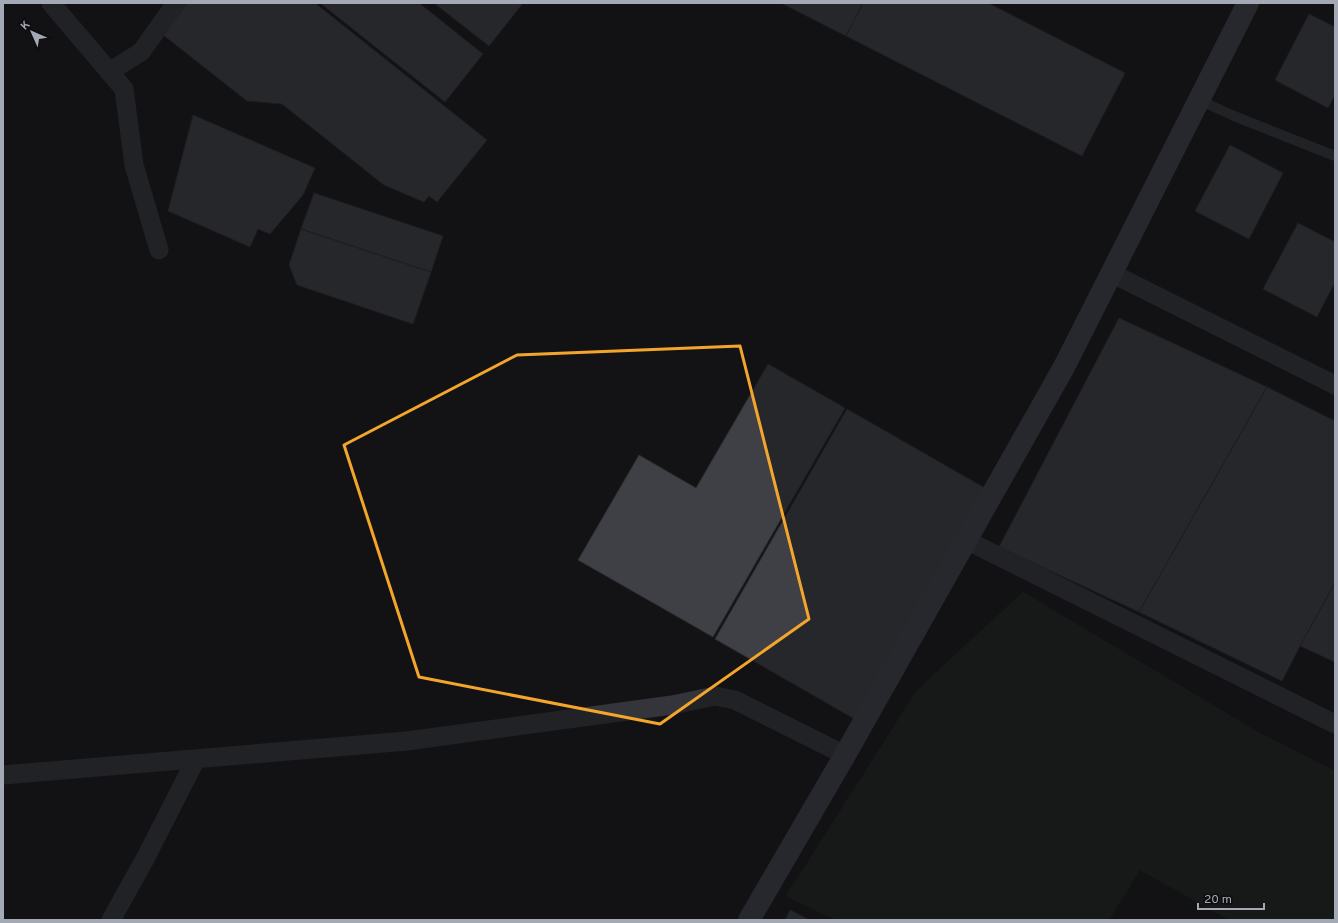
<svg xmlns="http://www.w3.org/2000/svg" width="1338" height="923" font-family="Overpass,sans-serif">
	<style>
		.grass { fill: #1b231c }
		.building { fill: #3f4045; stroke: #2d2d31 }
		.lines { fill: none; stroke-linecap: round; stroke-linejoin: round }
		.lane { stroke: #34353a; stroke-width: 10 }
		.street { stroke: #34353a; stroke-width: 19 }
		.secondary { stroke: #42444a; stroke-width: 22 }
		.marked { fill: none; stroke: #f4a62c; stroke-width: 3; stroke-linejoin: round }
	</style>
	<rect width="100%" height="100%" fill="#131315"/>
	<path class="grass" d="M1023 592 1260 733 1335 771V920H1229L1140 870 1109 920H835L786 896 917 690Z"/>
	<path class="building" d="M187 3H315L487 140 437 202 429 196 424 202 384 185 282 104 247 101 162 34Z
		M320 3H419L483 54 445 102Z
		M434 3H523L489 46Z
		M781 3H863L846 36Z
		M863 3H988L1125 73 1082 156 846 36Z
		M1309 14 1335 27V95L1328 108 1275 80Z
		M193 115 315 168 303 195 270 234 258 229 250 247 168 211Z
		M1230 145 1283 173 1249 239 1195 211Z
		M314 193 443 236 431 272 301 229Z
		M1298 223 1335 242V282L1317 317 1263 289Z
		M301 229 431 272 413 324 297 285 289 265Z
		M1119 318 1267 387 1139 612 999 547Z
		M768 364 845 408 713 637 578 560 639 455 696 488Z
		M1267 387 1335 421V583L1300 646 1282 681 1139 612Z
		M847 409 990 491 858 721 715 639Z
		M1335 583V662L1300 646Z
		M790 910 810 920H785Z"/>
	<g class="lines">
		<path class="lane" d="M1199 100 1234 116 1335 156"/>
		<path class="street" d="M51 3 124 89 134 165 159 250
			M109 72 141 52 176 3
			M1111 273 1335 385
			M966 540 1335 724
			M3 775 407 741 672 705 715 696 735 700 845 755
			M111 920 145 859 196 759"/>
		<path class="secondary" d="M749 920 845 755 1064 367 1248 3"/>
	</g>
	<path d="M0 0H1338V923H0ZM740 346 809 619 660 724 419 677 344 445 517 355Z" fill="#131315" fill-opacity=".55" fill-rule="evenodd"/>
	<path class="marked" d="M740 346 809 619 660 724 419 677 344 445 517 355Z"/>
	<rect width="1338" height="923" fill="none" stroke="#a4aab5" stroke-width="8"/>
	<g transform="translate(32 32) rotate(315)" stroke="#0e0e10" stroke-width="3" paint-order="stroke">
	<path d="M0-3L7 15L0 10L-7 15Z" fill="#a4aab5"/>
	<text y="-6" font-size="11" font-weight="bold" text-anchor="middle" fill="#a4aab5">K</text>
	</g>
	<path d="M1198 903v6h66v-6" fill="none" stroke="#a4aab5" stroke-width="2"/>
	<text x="1204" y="903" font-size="12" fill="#a4aab5" stroke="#0e0e10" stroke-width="3" paint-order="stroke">20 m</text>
</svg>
